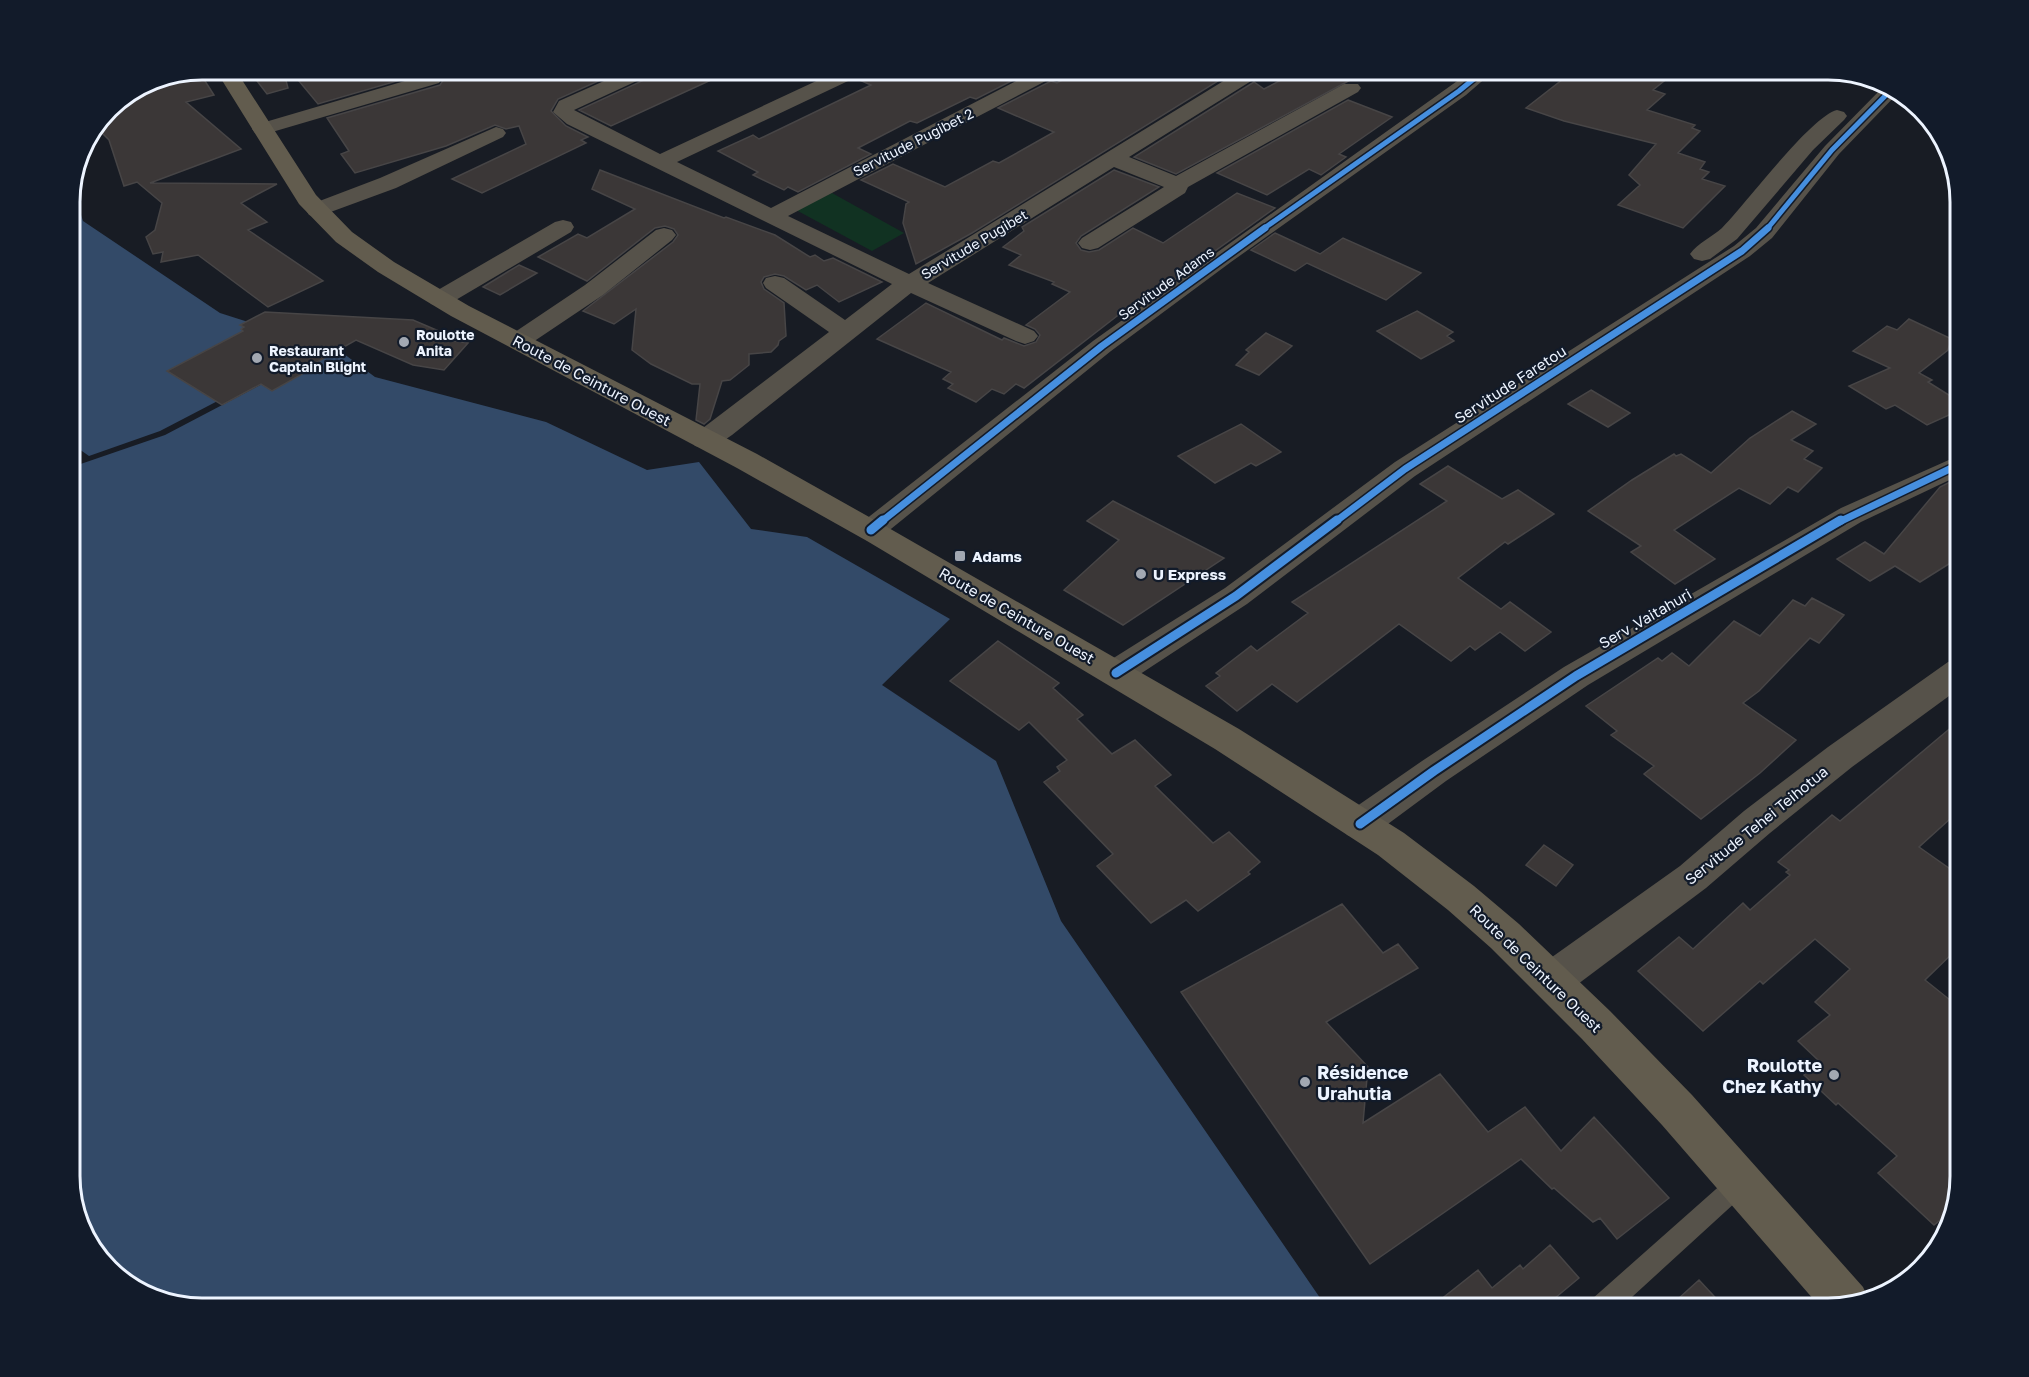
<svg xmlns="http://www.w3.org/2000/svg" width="2029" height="1377" font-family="'Golos Text',sans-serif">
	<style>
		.green { fill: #113222 }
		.water { fill: #334a68 }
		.pier { fill: #181c24 }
		.building { fill: #3b3737; stroke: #474546; stroke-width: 1.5 }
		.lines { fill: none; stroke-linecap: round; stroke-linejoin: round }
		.lane { fill: #56524a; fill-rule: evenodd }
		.street { fill: #56524a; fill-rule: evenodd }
		.primary { fill: #625c4e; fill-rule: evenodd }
		.cycleway-far2-casing { stroke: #121b2a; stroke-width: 8 }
		.cycleway-far1-casing { stroke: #121b2a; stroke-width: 10 }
		.cycleway-casing { stroke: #121b2a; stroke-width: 13 }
		.cycleway-far2 { stroke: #468fdf; stroke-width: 5 }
		.cycleway-far1 { stroke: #468fdf; stroke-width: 7 }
		.cycleway { stroke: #468fdf; stroke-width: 9 }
		.poi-dot { fill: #a2a8b2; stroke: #121b2a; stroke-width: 2 }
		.labels { text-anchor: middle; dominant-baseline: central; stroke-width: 4.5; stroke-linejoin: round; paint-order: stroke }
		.far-street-label { font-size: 14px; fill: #edf4ff; stroke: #121b2a }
		.far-poi-label { font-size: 14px; font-weight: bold; fill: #edf4ff; stroke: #121b2a; text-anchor: start }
		.street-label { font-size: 15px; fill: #edf4ff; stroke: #121b2a }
		.poi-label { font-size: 15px; font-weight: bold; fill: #edf4ff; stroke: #121b2a; text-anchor: start }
		.near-poi-label { font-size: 18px; font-weight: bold; fill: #edf4ff; stroke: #121b2a; text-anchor: end }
		.rim { fill: none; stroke: #edf4ff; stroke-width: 3 }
	</style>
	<rect width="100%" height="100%" fill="#181c24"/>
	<path class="green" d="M832 193 904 233 872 251 796 210Z"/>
	<path class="water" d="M89 133 91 135 73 190 83 221 220 313 340 351 375 377 546 422 647 470 699 462 751 529 807 537 950 619 882 685 996 761 1061 921 1327 1308H201L128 1286 87 1242 69 1184V193L82 143Z"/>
	<path class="pier" d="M323 346 331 348 165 435 69 468V464L81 460 69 451V442L89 456 160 431Z"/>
	<path class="building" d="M248 69H283L288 88 267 94Z
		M289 69H625L558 99 551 111 566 126 588 137 581 140 586 143 482 193 452 179 526 144 519 126 506 129 495 125 446 146 355 173 341 154 349 151 327 118 440 85 444 79 440 73 431 71 318 104Z
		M659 69H735L611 126 579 110 655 75Z
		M870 69H1017L1027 73 976 99 970 97 917 123 910 121 858 148 871 154 798 192 788 187 784 190 753 175 758 172 718 151 753 135 759 139 871 85 857 79 866 75Z
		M1095 69H1221L1231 73 972 233 916 264 903 223 906 204 909 202 861 180 893 164 945 187 993 161 999 163 1054 132 998 108 1051 81 1057 83 1079 71 1087 74Z
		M1302 69H1327L1352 79 1176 174 1134 157 1254 82 1264 89Z
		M1576 69H1625L1664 81 1653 90 1665 94 1647 110 1695 125 1692 128 1700 131 1678 153 1705 162 1700 169 1709 172 1702 179 1725 186 1683 228 1618 205 1640 185 1629 175 1656 144 1564 121 1526 108Z
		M198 70 214 95 186 102 241 149 150 183 277 184 241 203 267 222 248 230 323 281 268 307 198 255 161 262 163 252 153 254 146 237 155 230 162 203 137 182 124 186 109 140 95 126 108 108 151 79Z
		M1348 100 1392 117 1339 154 1346 157 1321 175 1309 169 1267 195 1217 173Z
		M600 170 724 218 726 217 775 235 810 257 815 255 824 261 833 258 882 282 839 302 817 285 806 290 784 276 775 274 764 277 761 282 764 289 784 303 786 336 779 341 778 345 771 352 749 354V365L730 380 722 381 710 419 704 424 696 420 700 384H692L651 364 632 350 636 309 614 324 583 311 673 242 678 235 674 229 665 226 655 228 587 281 538 257 578 234 587 238 635 209 592 189Z
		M1114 170 1159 187 1081 236 1076 243 1081 250 1089 252 1099 250 1133 228 1163 243 1237 193 1275 208 1145 301 1139 299 1024 388 1016 384 1004 394 992 389 976 402 948 388 953 384 943 379 951 372 877 339 926 303 1002 340 1004 338 1024 346 1036 342 1040 335 1035 329 1026 325 1070 292 1052 284 1054 282 1009 265 1021 255 1003 247 1024 231 1022 227Z
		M1275 233 1320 254 1343 238 1421 273 1386 300 1307 263 1295 271 1251 250Z
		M519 265 537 273 500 295 483 287Z
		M1417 311 1453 332 1447 336 1454 341 1421 359 1377 331Z
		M265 312 413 320 448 335 446 340 468 343 444 370 413 365 356 340 310 366 313 368 272 391 261 384 222 405 167 371 243 331 241 329 244 327 240 325Z
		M1909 319 1958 342 1949 346 1948 350 1919 373 1932 380 1928 382 1960 402V410L1927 425 1895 405 1886 409 1849 386 1890 368 1853 351 1887 326 1897 330Z
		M1266 333 1292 346 1259 375 1236 365 1249 352 1246 350Z
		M1591 390 1630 413 1608 427 1568 404Z
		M1792 411 1816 424 1791 440 1813 451 1804 459 1822 468 1798 492 1788 487 1770 504 1739 488 1674 530 1715 559 1675 584 1631 552 1641 546 1588 511 1632 480 1674 454 1676 456 1681 454 1711 473 1750 438Z
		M1241 424 1281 452 1256 466 1251 463 1215 483 1178 456Z
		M1448 466 1502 499 1518 490 1554 514 1508 544 1505 542 1458 578 1501 609 1510 602 1551 632 1525 651 1500 632 1475 650 1470 646 1451 661 1399 624 1297 702 1272 684 1237 711 1206 686 1220 676 1216 673 1251 646 1257 651 1308 613 1292 602 1447 501 1420 484Z
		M1960 477V557L1920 582 1895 566 1870 581 1837 559 1865 542 1884 554 1940 487Z
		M1113 501 1224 558 1123 625 1064 590 1119 540 1087 521Z
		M1812 598 1844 615 1819 643 1810 638 1759 691 1743 703 1796 740 1760 773 1701 819 1644 774 1654 766 1611 735 1617 731 1586 706 1658 658 1662 661 1672 653 1689 666 1734 621 1760 636 1793 600 1805 606Z
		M998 641 1059 683 1053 688 1083 715 1077 719 1112 754 1135 740 1171 775 1155 786 1213 843 1229 832 1260 862 1248 872 1250 874 1198 911 1186 900 1151 923 1097 866 1113 854 1044 782 1060 771 1057 767 1067 760 1029 722 1019 730 950 681Z
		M1960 720V810L1919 847 1960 876V946L1925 980 1960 1008V1176L1949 1213 1934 1225 1878 1173 1897 1156 1838 1103 1836 1105 1804 1075 1819 1061 1798 1041 1830 1015 1815 1002 1850 969 1815 939 1763 984 1760 981 1703 1031 1638 971 1679 937 1693 949 1743 903 1750 910 1790 875 1786 872 1789 870 1778 862 1832 815 1840 821Z
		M1544 845 1573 865 1556 886 1526 865Z
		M1342 904 1383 953 1398 944 1418 968 1326 1022 1368 1067 1363 1123 1440 1074 1488 1132 1525 1107 1561 1151 1594 1117 1669 1198 1617 1239 1600 1218 1593 1222 1554 1188 1552 1189 1521 1159 1370 1264 1181 992Z
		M1550 1245 1579 1278 1543 1308H1430L1478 1270 1492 1288 1520 1265 1523 1269Z
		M1699 1280 1725 1308H1668Z"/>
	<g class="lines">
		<path class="lane" d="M1957 344 1960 345V355L1955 354 1950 348Z
			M1741 1170 1749 1174 1753 1182 1749 1190 1620 1308H1588L1592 1299 1733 1174Z"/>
		<path class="street" d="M631 69H657L654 73 574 110 660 154 842 69H868L865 73 677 162 771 208 1039 69H1064L1061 73 788 216 909 274 1243 69H1267L1264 73 1129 157 1176 176 1344 84H1358L1361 88 1358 92 1188 187 1185 193 1098 248 1090 250 1082 248 1078 243 1082 238 1164 187 1114 167 928 283 1034 331 1038 336 1034 341 1025 344 1016 341 911 293 732 435C719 444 711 450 695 446L691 440 695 434 829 332 766 288 763 283 766 278 775 276 784 278 845 320 892 284 567 124 553 112 559 101Z
			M1474 69H1496L1466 95 1231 262 1111 351 881 537 871 540 861 537 856 530 861 523 1093 341Z
			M432 73 439 75 442 79 439 83 262 135 255 133 252 129 255 125Z
			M1884 86 1900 91 1839 154 1772 238 1750 256 1415 476 1247 604 1128 682 1116 686 1104 682 1100 673 1104 664 1225 588 1395 462 1734 246 1756 228 1825 146Z
			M1837 110 1844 112 1847 116 1844 120 1813 150 1737 239 1710 259 1702 261 1694 259 1690 254C1698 243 1712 237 1722 228 1745 205 1811 116 1837 110Z
			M496 127 503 129 506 133 503 137 396 188 317 217 309 215 306 210 309 205 380 178Z
			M563 220 571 222 574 227 571 232 449 304 440 306 431 304 428 299 431 294 555 222Z
			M664 228 672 230 676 235 672 240 603 295 527 346 518 349 509 346 505 341 509 336 585 285 656 230Z
			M1960 455V475L1861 522 1588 685 1446 781 1373 835 1360 839 1347 835 1342 824 1347 813 1422 761 1564 667 1841 508Z
			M1960 658V688L1852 767 1770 833 1706 888 1566 993 1552 998 1538 993 1532 980 1538 967 1680 866 1744 811 1828 747 1948 662Z"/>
		<path class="primary" d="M215 69H235L316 195 352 232 394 262 469 306 757 454 887 527 1239 729 1404 833 1474 886 1519 924 1610 1011 1692 1095 1863 1287 1868 1298 1821 1308 1662 1125 1582 1039 1491 948 1448 910 1378 855 1215 749 867 541 737 468 451 316 378 272 336 242 299 204Z"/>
		<g class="cycleway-far2-casing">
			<path id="cycleway-far2" d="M1263 229 1459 91 1486 69
				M1767 229 1832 150 1892 89"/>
		</g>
		<g class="cycleway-far1-casing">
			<path id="cycleway-far1" d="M881 522 1102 346 1265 228
				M1335 522 1405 469 1742 251 1768 228
				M1839 522 1960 464"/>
		</g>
		<g class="cycleway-casing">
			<path id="cycleway" d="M871 530 883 520
				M1116 673 1236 596 1337 520
				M1360 824 1434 771 1576 676 1841 520"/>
		</g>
		<use href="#cycleway-far2" class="cycleway-far2"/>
		<use href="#cycleway-far1" class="cycleway-far1"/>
		<use href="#cycleway" class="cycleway"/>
	</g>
	<g class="poi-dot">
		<circle cx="404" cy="342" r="6"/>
		<circle cx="257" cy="358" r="6"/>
		<rect x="954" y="550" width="12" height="12" rx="3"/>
		<circle cx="1141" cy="574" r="6"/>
		<circle cx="1834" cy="1075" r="6"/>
		<circle cx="1305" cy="1082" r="6"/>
	</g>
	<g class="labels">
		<g class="far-street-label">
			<text transform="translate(913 142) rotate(-27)">Servitude Pugibet 2</text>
			<text transform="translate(974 244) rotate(-31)">Servitude Pugibet</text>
			<text transform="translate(1166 283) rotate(-36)">Servitude Adams</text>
		</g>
		<g class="far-poi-label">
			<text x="416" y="334">Roulotte<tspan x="416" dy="16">Anita</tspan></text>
			<text x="269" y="350">Restaurant<tspan x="269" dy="16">Captain Blight</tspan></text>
		</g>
		<g class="street-label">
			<text transform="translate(592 380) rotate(28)">Route de Ceinture Ouest</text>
			<text transform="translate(1510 384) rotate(-33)">Servitude Faretou</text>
			<text transform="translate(1017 615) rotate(30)">Route de Ceinture Ouest</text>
			<text transform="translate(1645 618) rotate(-30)">Serv .Vaitahuri</text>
			<text transform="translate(1756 825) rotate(-39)">Servitude Tehei Teihotua</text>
			<text transform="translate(1536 968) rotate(44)">Route de Ceinture Ouest</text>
		</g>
		<g class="poi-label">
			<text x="972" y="556">Adams</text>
			<text x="1153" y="574">U Express</text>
		</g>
		<g class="near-poi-label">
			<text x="1822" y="1065">Roulotte<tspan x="1822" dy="21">Chez Kathy</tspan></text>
			<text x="1317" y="1072" text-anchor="start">Résidence<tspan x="1317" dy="21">Urahutia</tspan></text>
		</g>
	</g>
	<path d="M0 0H2029V1377H0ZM202 80H1828A122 122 0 0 1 1950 202V1176A122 122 0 0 1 1828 1298H202A122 122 0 0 1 80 1176V202A122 122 0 0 1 202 80Z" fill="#121b2a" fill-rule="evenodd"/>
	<path class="rim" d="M202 80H1828A122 122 0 0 1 1950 202V1176A122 122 0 0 1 1828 1298H202A122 122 0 0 1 80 1176V202A122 122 0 0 1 202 80Z"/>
</svg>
